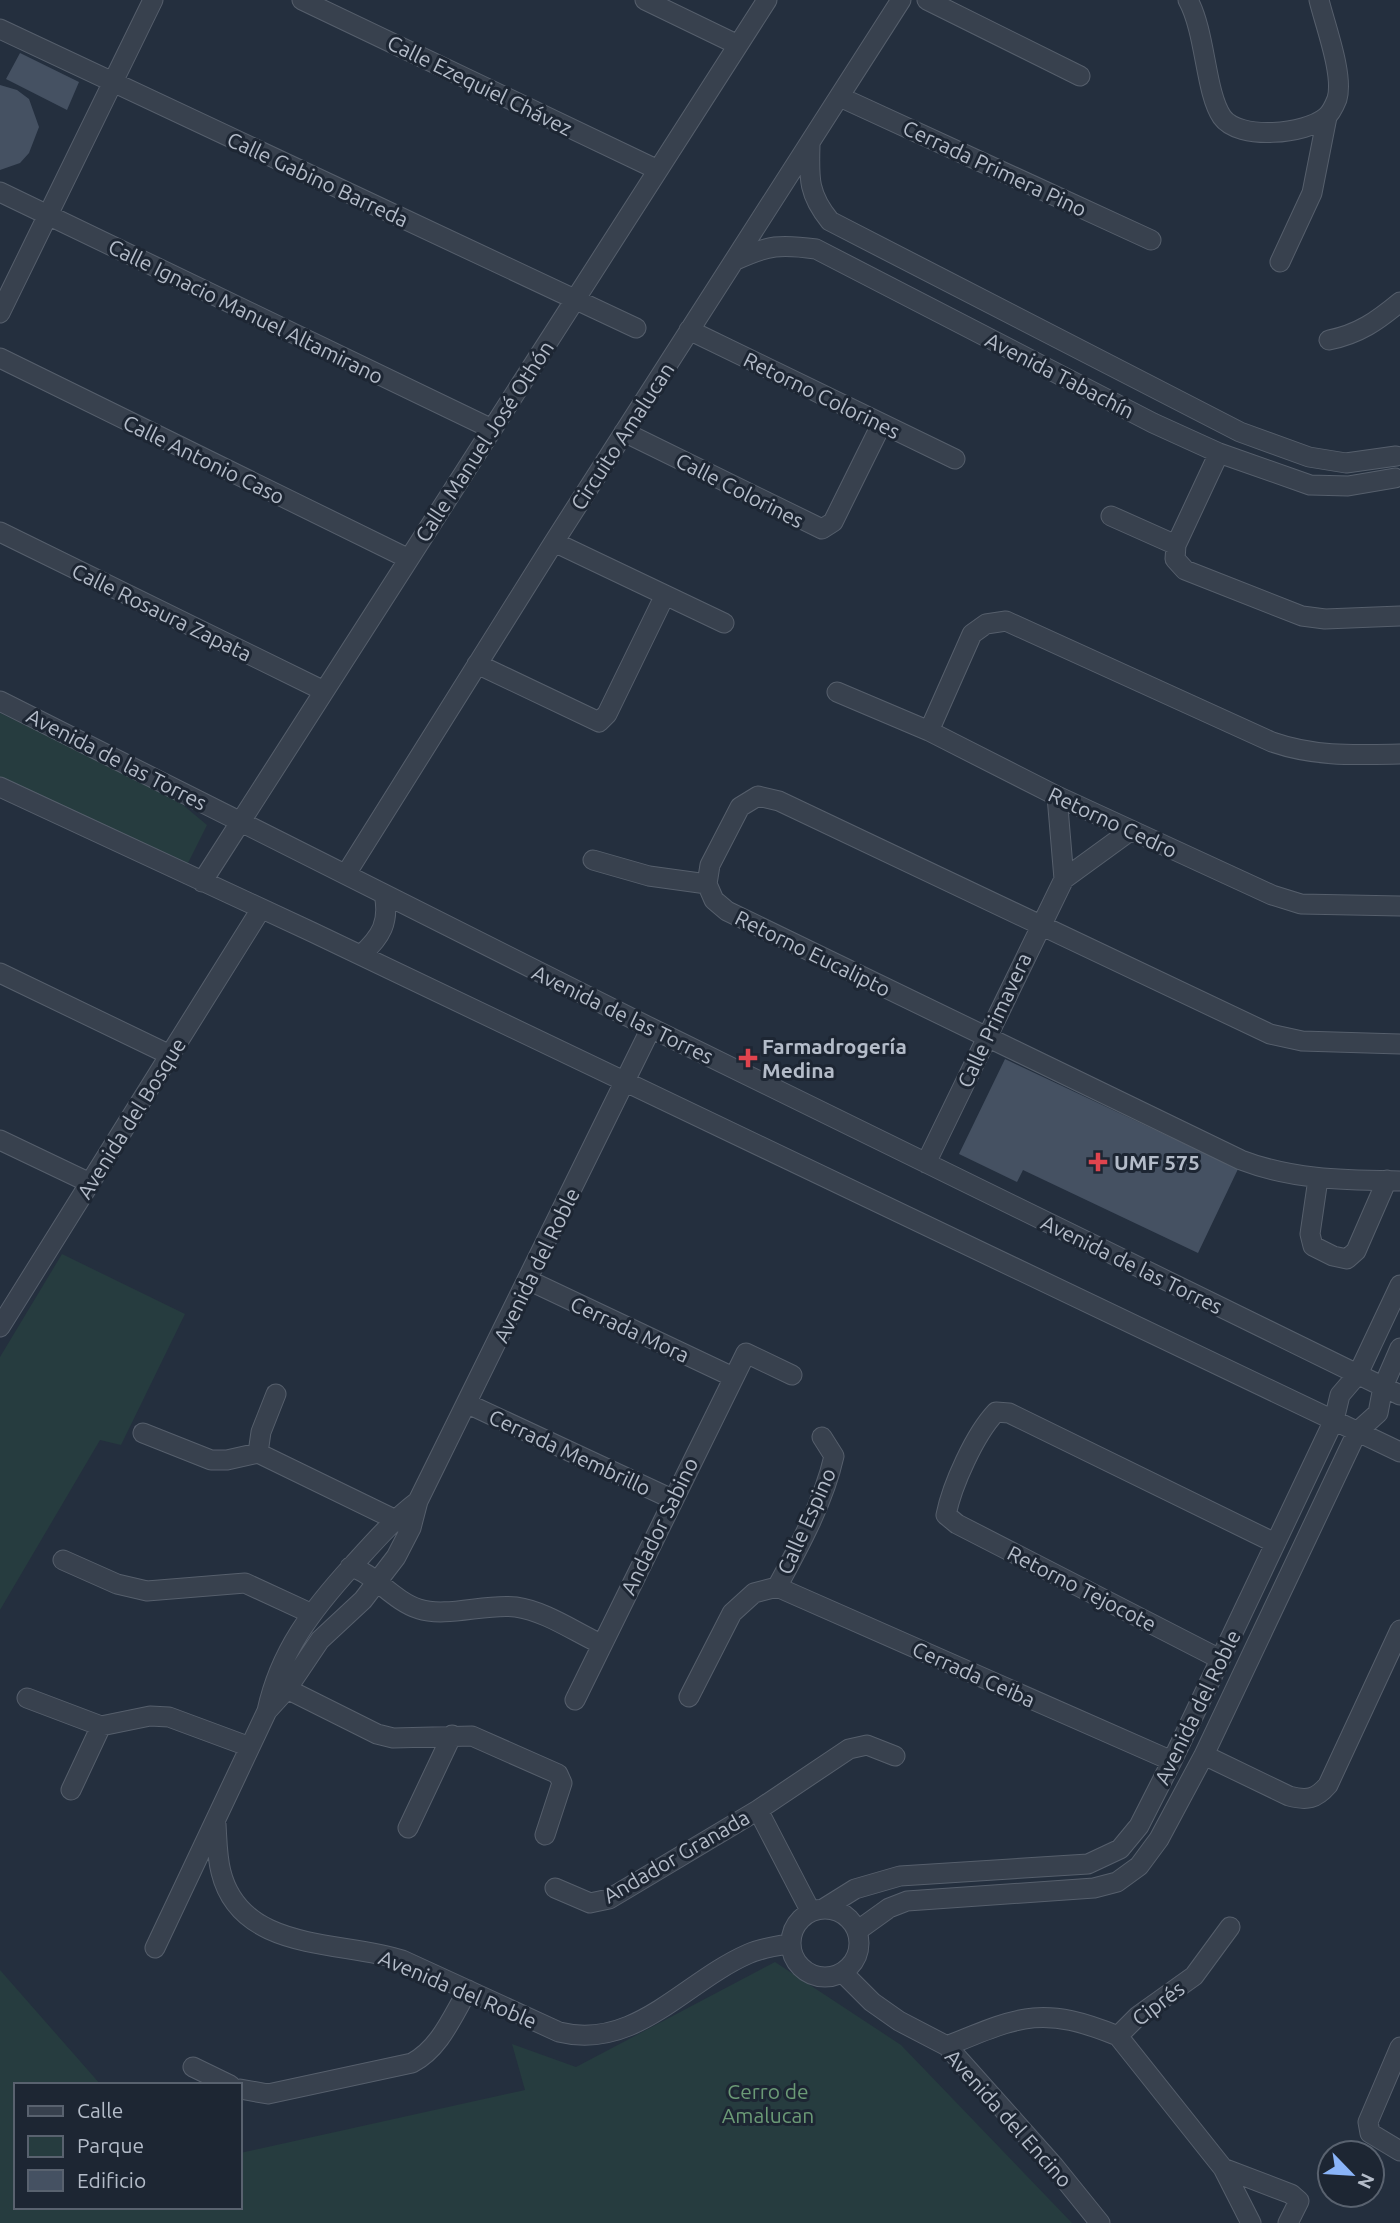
<svg xmlns="http://www.w3.org/2000/svg" width="1400" height="2223" font-family="Ubuntu,sans-serif">
	<style>
		.green { fill: #263c3f }
		.building { fill: #455162 }
		.lines { fill: none; stroke-linecap: round; stroke-linejoin: round }
		.minor-casing { stroke: #565f6c; stroke-width: 21 }
		.minor { stroke: #38414e; stroke-width: 19 }
		.health-dot { fill: #e0444e; stroke: #1d2633; stroke-width: 2.5 }
		.labels { text-anchor: middle; dominant-baseline: central; stroke-width: 6; stroke-linejoin: round; paint-order: stroke }
		.street-label { font-size: 21px; fill: #b4bcc9; stroke: #1d2633 }
		.poi-label { font-size: 21px; font-weight: bold; fill: #b4bcc9; stroke: #1d2633; text-anchor: start }
		.park-label { font-size: 21px; fill: #6b9a76; stroke: #1d2633 }
	</style>
	<rect width="100%" height="100%" fill="#242f3e"/>
	<path class="green" d="M0 713 171 795 207 825 188 863 0 778Z
		M62 1254 185 1314 121 1445 100 1440 0 1610V1357Z
		M775 1962 901 2045 1072 2223H0V1970L101 2085H16V2207H240V2153L525 2090 512 2044 576 2067Z"/>
	<path class="building" d="M20 53 79 82 67 110 6 79Z
		M0 85 17 90 29 99 39 127 29 153 20 163 0 170Z
		M1005 1059 1238 1169 1198 1253 1023 1170 1017 1182 959 1154Z"/>
	<g class="lines">
		<g class="minor-casing">
			<path id="minor" d="M302 0 658 170
				M645 0 738 45
				M927 0 1080 76
				M1188 0C1206 33 1205 92 1222 117 1239 141 1306 134 1326 117 1331 113 1335 104 1337 99 1344 75 1325 25 1319 0
				M0 29 636 328
				M840 97 1151 240
				M810 145C809 178 808 194 830 221L1240 432 1309 457 1346 463 1396 456
				M0 192 492 429
				M736 260C768 245 781 244 816 249L1153 423 1219 453 1310 485 1348 486 1395 478
				M1280 262 1312 193 1327 117
				M0 313 153 0
				M689 330 955 459
				M1329 340C1359 334 1377 321 1400 302
				M0 358 409 559
				M624 432 822 529 833 522 881 425
				M1111 516 1176 545 1175 559 1185 570 1302 616 1325 619 1400 616
				M0 532 324 691
				M554 542 724 623
				M1176 545 1219 453
				M477 664 599 722 607 714 665 595
				M837 692 929 731 1057 796 1272 895 1301 904 1400 906
				M0 701 651 1028 1400 1395
				M929 731 972 634 986 624 1006 621 1272 742C1315 757 1355 755 1400 754
				M0 787 312 932 1400 1452
				M1057 796 1064 879
				M593 860 649 876 707 884
				M346 874 554 542 901 0
				M202 882 767 0
				M361 955C381 937 390 922 384 894
				M0 973 170 1055
				M1400 1044 1302 1041 1270 1034 779 801 758 796 740 807 710 865 707 884 714 900 727 911 1241 1160C1293 1180 1345 1180 1400 1181
				M0 1140 90 1183
				M926 1163 1064 879 1130 831
				M1318 1179 1310 1234 1313 1246 1333 1256 1347 1259 1356 1251 1387 1180
				M528 1280 733 1377
				M0 1327 261 909
				M468 1404 672 1499
				M143 1433 211 1460H227L258 1453 404 1524
				M258 1453 261 1432 276 1394
				M63 1560 117 1584 147 1591 245 1583 310 1613
				M350 1567C373 1572 393 1601 419 1609 446 1618 487 1603 516 1607 545 1611 575 1632 601 1644
				M777 1587 1172 1761
				M1220 1659 957 1524 946 1515C952 1485 975 1434 996 1412L1009 1413 1275 1543
				M277 1684 377 1734 393 1738 472 1736 558 1774 562 1783 545 1835
				M689 1697 732 1613 754 1593 777 1587C799 1547 824 1501 834 1456L822 1437
				M27 1698 101 1726 150 1716 169 1717 250 1747
				M575 1700 746 1353 792 1375
				M267 1711 287 1689 320 1640 363 1600 396 1557 411 1528 418 1501 651 1028
				M1204 1755 1289 1796C1307 1801 1316 1799 1328 1785L1400 1630
				M71 1790 101 1726
				M758 1810 811 1912
				M216 1824C217 1840 217 1857 221 1872 241 1953 341 1940 402 1960L559 2032C635 2051 684 1982 748 1954 761 1948 776 1946 790 1944
				M408 1828 452 1735
				M555 1888 590 1903 609 1899 758 1810 849 1749 867 1745 895 1756
				M791 1943a34 34 0 1 1 68 0a34 34 0 1 1-68 0Z
				M823 1909 855 1889 900 1876 1088 1864 1120 1849 1139 1826 1172 1761 1334 1420 1340 1395 1358 1374 1400 1285
				M857 1931 889 1908 907 1901 1094 1888 1117 1882 1139 1866 1159 1839 1204 1755 1357 1432 1378 1413 1383 1387 1400 1348
				M155 1948 267 1711C280 1651 312 1610 353 1565 374 1542 393 1520 418 1501
				M843 1973 872 2002 899 2021 947 2046 1054 2166 1100 2223
				M1118 2036 1223 2168 1251 2223
				M947 2046C1020 2016 1042 2005 1118 2036L1138 2016 1194 1976 1230 1927
				M1400 2047 1368 2122 1370 2133 1400 2151
				M193 2067 230 2085
				M240 2089 268 2094 412 2063C440 2048 452 2017 468 1990
				M1223 2168 1291 2194 1299 2201 1288 2223"/>
		</g>
		<use href="#minor" class="minor"/>
	</g>
	<g class="health-dot">
		<path d="M744.5 1047.5h7v7h7v7h-7v7h-7v-7h-7v-7h7z"/>
		<path d="M1094.5 1151.5h7v7h7v7h-7v7h-7v-7h-7v-7h7z"/>
	</g>
	<g class="labels">
		<g class="street-label">
			<text transform="translate(480 85) rotate(26)">Calle Ezequiel Chávez</text>
			<text transform="translate(995 168) rotate(25)">Cerrada Primera Pino</text>
			<text transform="translate(318 179) rotate(25)">Calle Gabino Barreda</text>
			<text transform="translate(246 311) rotate(26)">Calle Ignacio Manuel Altamirano</text>
			<text transform="translate(1060 375) rotate(27)">Avenida Tabachín</text>
			<text transform="translate(822 395) rotate(26)">Retorno Colorines</text>
			<text transform="translate(622 436) rotate(-57)">Circuito Amalucan</text>
			<text transform="translate(484 441) rotate(-57)">Calle Manuel José Othón</text>
			<text transform="translate(204 459) rotate(26)">Calle Antonio Caso</text>
			<text transform="translate(740 490) rotate(27)">Calle Colorines</text>
			<text transform="translate(162 612) rotate(26)">Calle Rosaura Zapata</text>
			<text transform="translate(117 759) rotate(27)">Avenida de las Torres</text>
			<text transform="translate(1113 822) rotate(25)">Retorno Cedro</text>
			<text transform="translate(813 953) rotate(26)">Retorno Eucalipto</text>
			<text transform="translate(623 1014) rotate(26)">Avenida de las Torres</text>
			<text transform="translate(994 1020) rotate(-65)">Calle Primavera</text>
			<text transform="translate(131 1118) rotate(-58)">Avenida del Bosque</text>
			<text transform="translate(1132 1264) rotate(26)">Avenida de las Torres</text>
			<text transform="translate(536 1265) rotate(-64)">Avenida del Roble</text>
			<text transform="translate(630 1329) rotate(25)">Cerrada Mora</text>
			<text transform="translate(570 1452) rotate(25)">Cerrada Membrillo</text>
			<text transform="translate(806 1521) rotate(-66)">Calle Espino</text>
			<text transform="translate(659 1526) rotate(-64)">Andador Sabino</text>
			<text transform="translate(1082 1588) rotate(27)">Retorno Tejocote</text>
			<text transform="translate(974 1674) rotate(24)">Cerrada Ceiba</text>
			<text transform="translate(1197 1707) rotate(-64)">Avenida del Roble</text>
			<text transform="translate(676 1856) rotate(-30)">Andador Granada</text>
			<text transform="translate(458 1989) rotate(23)">Avenida del Roble</text>
			<text transform="translate(1158 2003) rotate(-37)">Ciprés</text>
			<text transform="translate(1009 2118) rotate(48)">Avenida del Encino</text>
		</g>
		<g class="poi-label">
			<text x="762" y="1046">Farmadrogería<tspan x="762" dy="24">Medina</tspan></text>
			<text x="1114" y="1162">UMF 575</text>
		</g>
		<g class="park-label">
			<text x="768" y="2091">Cerro de<tspan x="768" dy="24">Amalucan</tspan></text>
		</g>
	</g>
	<rect x="14" y="2083" width="228" height="126" fill="#1d2633" stroke="#59626f" stroke-width="2"/>
	<rect x="28" y="2106" width="35" height="10" fill="#38414e" stroke="#59626f" stroke-width="2"/>
	<text x="77" y="2118" font-size="21" fill="#b4bcc9">Calle</text>
	<rect x="28" y="2136" width="35" height="21" fill="#263c3f" stroke="#59626f" stroke-width="2"/>
	<text x="77" y="2153" font-size="21" fill="#b4bcc9">Parque</text>
	<rect x="28" y="2170" width="35" height="21" fill="#455162" stroke="#59626f" stroke-width="2"/>
	<text x="77" y="2188" font-size="21" fill="#b4bcc9">Edificio</text>
	<g transform="translate(1351 2174) rotate(115)"><circle r="33" fill="#1d2633" stroke="#59626f" stroke-width="2"/>
	<path d="M0-5L12 26L0 18L-12 26Z" fill="#8ab4f8"/>
	<text y="-10" font-size="19" font-weight="bold" text-anchor="middle" fill="#b4bcc9">N</text>
	</g>
</svg>
